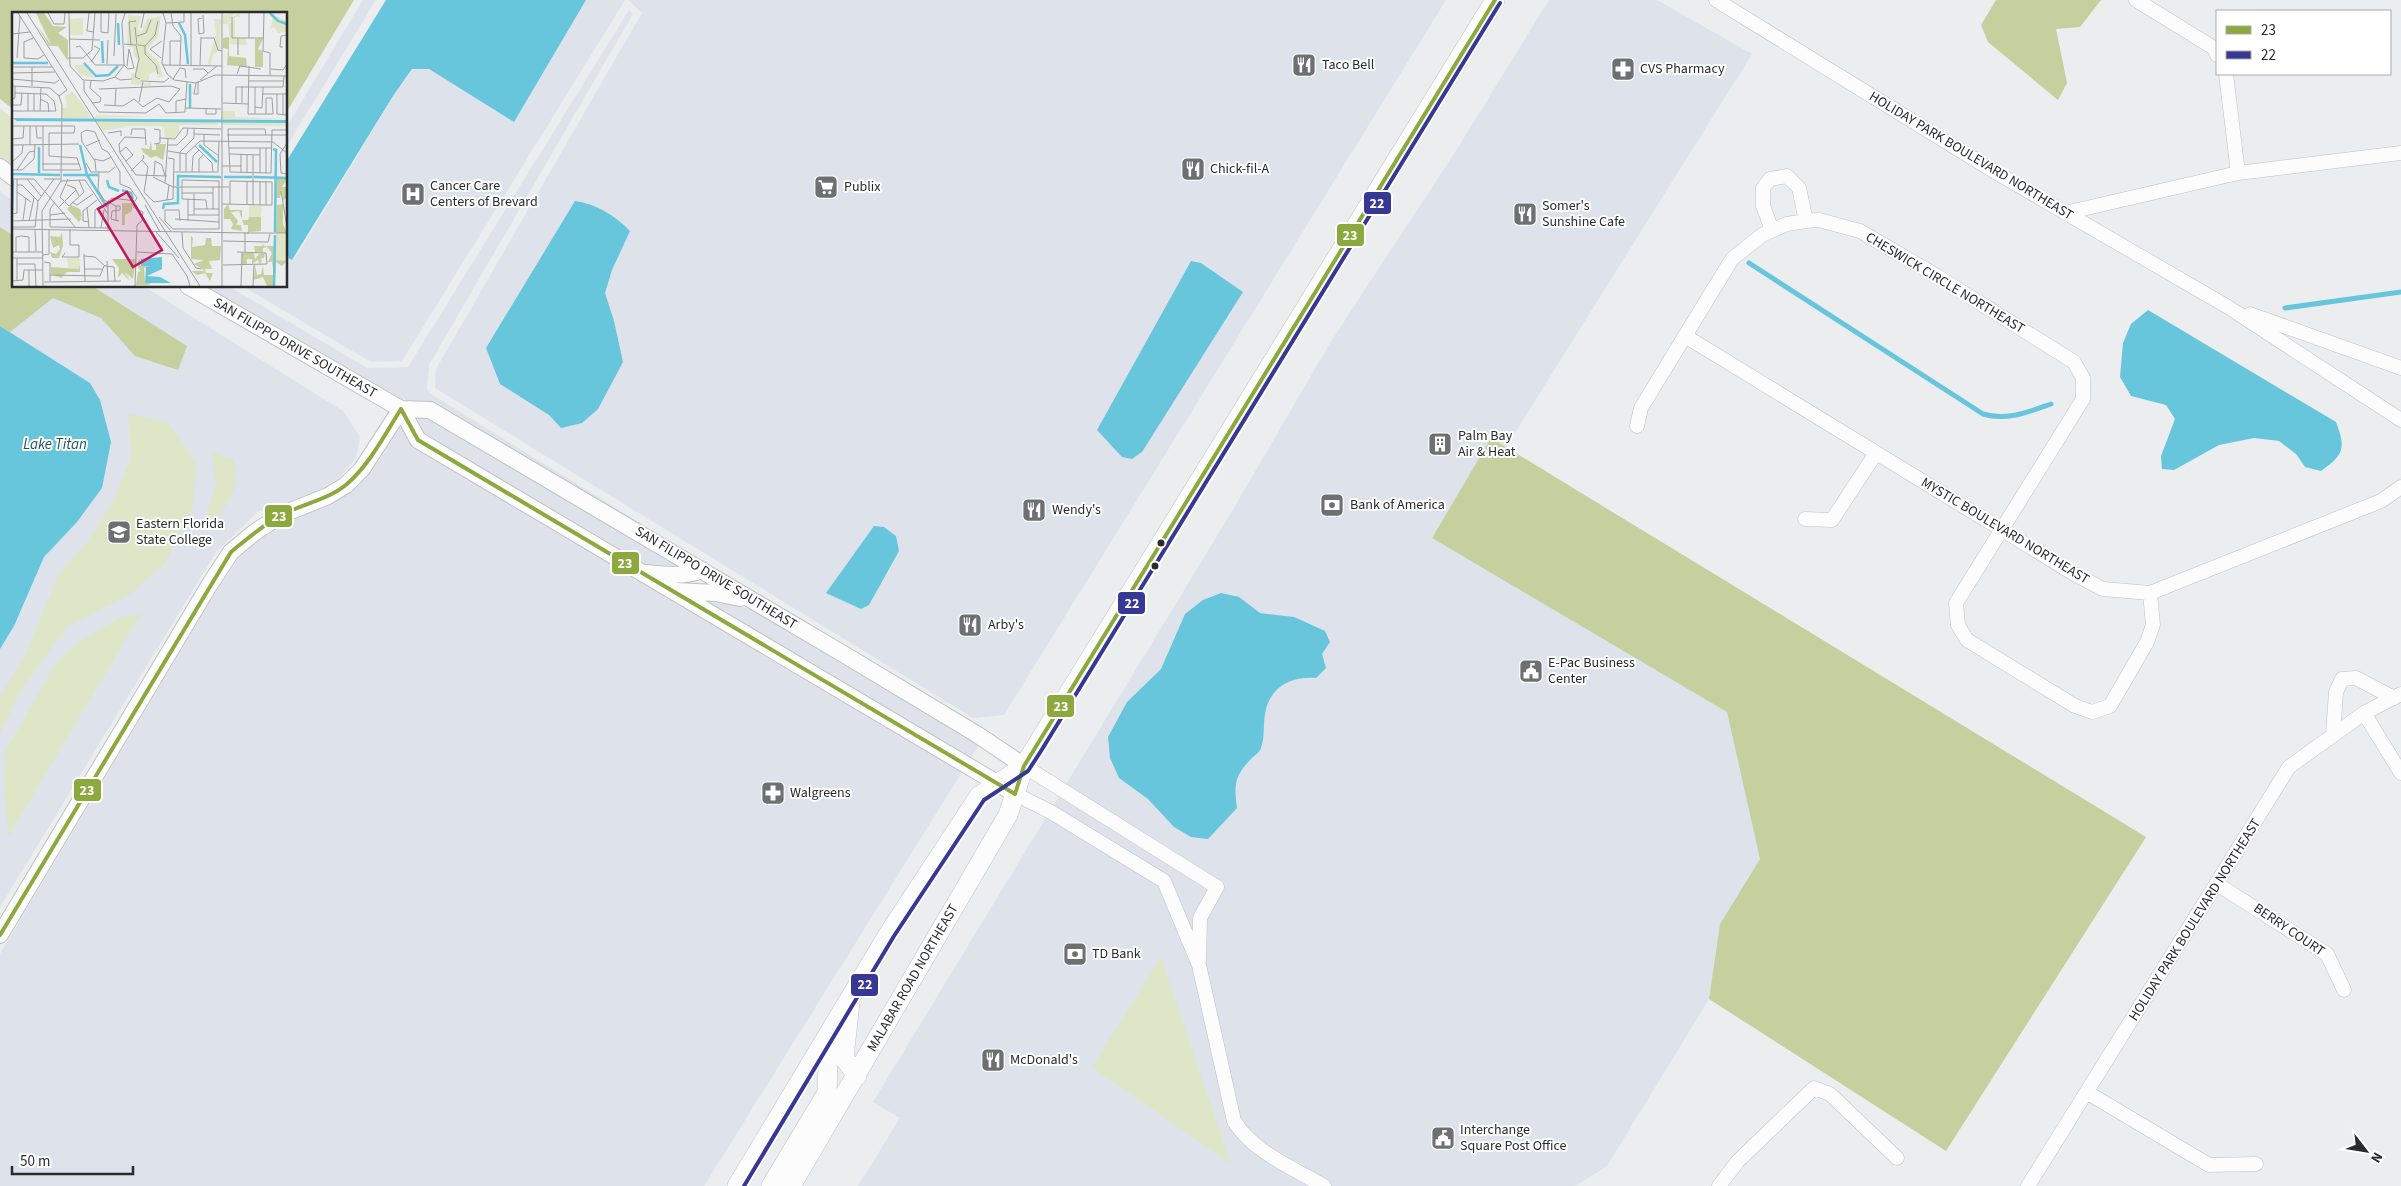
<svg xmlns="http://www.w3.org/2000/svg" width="2401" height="1186" font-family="'Source Sans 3',sans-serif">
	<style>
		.built { fill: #dee2ea }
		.green { fill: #dfe6c7 }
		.forest { fill: #c6cf9e }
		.water { fill: #67c6dc }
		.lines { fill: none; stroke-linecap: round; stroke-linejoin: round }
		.stream { stroke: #67c6dc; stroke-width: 5 }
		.minor-casing { stroke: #c0c1c3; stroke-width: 15 }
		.tertiary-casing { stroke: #c0c1c3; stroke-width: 18 }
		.secondary-casing { stroke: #c0c1c3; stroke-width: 20 }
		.minor { stroke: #fcfcfd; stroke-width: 14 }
		.tertiary { stroke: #fcfcfd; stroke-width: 16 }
		.secondary { stroke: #fcfcfd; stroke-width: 19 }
		.bus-1-casing { stroke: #fff; stroke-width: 8 }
		.bus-2-casing { stroke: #fff; stroke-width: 8 }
		.bus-1 { stroke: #8ba93d; stroke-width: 4 }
		.bus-2 { stroke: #373896; stroke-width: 4 }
		.bus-dot { fill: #2a2b2d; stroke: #fff; stroke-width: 2 }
		.labels { text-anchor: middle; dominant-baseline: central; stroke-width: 4; stroke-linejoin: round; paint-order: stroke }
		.poi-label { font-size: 14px; fill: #2a2b2d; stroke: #fff; text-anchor: start }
		.street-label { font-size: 14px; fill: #2a2b2d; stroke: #fff }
		.water-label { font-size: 15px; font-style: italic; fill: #1d525f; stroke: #fff }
		.inset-river { fill: none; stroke: #67c6dc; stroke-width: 2.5 }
		.inset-road { fill: none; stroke: #9e9fa1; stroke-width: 1 }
		.view { fill: #c2185b; fill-opacity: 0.15; stroke: #c2185b; stroke-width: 2.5 }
		.inset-edge { fill: none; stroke: #2a2b2d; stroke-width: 2.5 }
		.line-badge { stroke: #fff; stroke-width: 2 }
		.badge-label { font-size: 14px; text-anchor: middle; font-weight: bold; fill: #fff }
	</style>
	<rect width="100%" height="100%" fill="#ebedef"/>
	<path class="built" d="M363 0H376L286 147V128Z
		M586 0H625L402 361 371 362 242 286H286V257L293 260 300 251 393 96 413 69H429L514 122Z
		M628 0H1446L1004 715 973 718 435 388 436 369 642 13Z
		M1549 0H1657L1752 54 1506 447 1491 438 1432 538 1727 711 1760 859 1720 924 1709 999 1607 1166 1575 1186H858L900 1118 873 1102 1231 513 1330 343 1459 146Z
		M629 10 633 14 429 365 427 389 431 394 702 561 435 403 406 401 405 398 401 400 205 286H228L367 368 408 367Z
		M0 191 14 202V286H143L343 411 360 437 356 458 341 476 314 494 259 511 216 552 0 907Z
		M416 418H429L679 566 645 564 424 434Z
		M401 427 414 447 634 577V581H640L665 596V599H672L962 772 704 1186H0V954L218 589 239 558 261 539 286 523 334 503 353 491 370 474Z
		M707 601 752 609 979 745 971 758Z"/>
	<path class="green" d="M0 108 14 120V168L0 157Z
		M128 414 168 422 196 462 193 507 165 564 129 595 67 627 20 691 0 734V696L26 653 59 574 87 542 110 507 131 457Z
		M211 452 233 459C240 483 233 497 218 516L206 517 216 484Z
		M141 614 8 837 4 773 6 750 55 664 78 642 121 617Z
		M1161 957 1231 1164 1092 1067Z"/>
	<path class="forest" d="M0 0H354L286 113V14H14V110L0 99Z
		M1996 0H2101L2080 27 2056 29 2067 83 2058 100 1988 42 1981 25Z
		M0 227 14 236V286H92L187 346 178 370 135 356 101 318 53 298 10 332 0 326Z
		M1491 438 2146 837 1946 1151 1709 999 1720 924 1760 859 1727 712 1432 538Z"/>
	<path class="water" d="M386 0H586L514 122 429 69H412L393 96 292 260 286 257V162Z
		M575 201C596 204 616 216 630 231L612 270 605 293 614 321 623 362 598 409 582 423 561 428 549 415 500 384 486 348Z
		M1191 261 1201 263 1243 292 1142 452 1132 459 1122 457 1097 430Z
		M2148 310 2336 422C2346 448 2344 455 2321 471L2305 467 2296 454 2279 441 2254 438 2219 445 2174 470 2162 469 2161 456 2175 419 2166 405 2131 396 2120 377 2123 343 2131 324Z
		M0 326 90 383 100 400 111 442 102 488 77 522 44 557 14 626 0 649Z
		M874 526 884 527 896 536 899 551 869 605 861 609 826 593Z
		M1221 593 1239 597 1260 613 1294 617 1325 631 1330 642 1322 654 1326 668 1316 678C1291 676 1269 687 1265 714 1263 724 1265 738 1261 748 1260 752 1254 756 1251 759 1234 776 1234 786 1237 808L1208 839 1191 837 1174 827 1148 799 1119 778 1110 758 1108 737 1127 702 1161 669 1185 614 1203 600Z"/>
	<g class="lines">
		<path class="stream" d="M1749 263 1983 414C2007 421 2028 412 2051 404
			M2285 308 2401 292"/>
		<g class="minor-casing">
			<path id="minor" d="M1716 0 1997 173 2228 307 2401 420
				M2136 0 2214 48 2217 55
				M2226 74 2238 173
				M2065 213 2238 173 2401 153
				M1772 230 1763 206V188L1770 179 1787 176 1799 188 1806 221
				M2250 314 2401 368
				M1685 336 2076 575 2103 589 2150 593 2381 501 2401 487
				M1637 426 1641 408 1732 259 1762 235 1787 224 1806 221 1819 220 1860 231 1937 276 2074 362 2083 378V399L1956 603 1958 625 1967 640 2075 706 2092 712 2110 706 2147 642 2153 625 2150 593
				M1805 519 1832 520 1876 453
				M2364 713 2401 773
				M2333 735 2336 692 2342 679 2356 678 2394 698
				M1024 766 1217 887 1200 918 1199 960
				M1015 794 1051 812 1164 881 1199 965 1234 1121C1253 1152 1293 1168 1324 1186
				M2217 884 2327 954 2344 990
				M2088 1093 2209 1165 2256 1164
				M1719 1186 1738 1161 1814 1088 1830 1094 1897 1158
				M2028 1186 2289 767 2364 713 2401 694"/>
		</g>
		<g class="tertiary-casing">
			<path id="tertiary" d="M0 167 14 178
				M188 286 401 409 430 410 850 658 978 735 1024 766
				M401 409 418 440 1007 789
				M647 573C667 575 683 577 702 570
				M675 591 716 593 740 598
				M0 935 210 584 231 552 255 532 281 515 328 496 346 485 362 469 401 409"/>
		</g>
		<g class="secondary-casing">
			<path id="secondary" d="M850 1002 844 1058 857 1076
				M737 1186 889 933 979 796 1024 766
				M771 1186 827 1093 829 1033
				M791 1186 1008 815 1024 766 1495 0"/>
		</g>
		<use href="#minor" class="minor"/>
		<use href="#tertiary" class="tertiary"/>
		<use href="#secondary" class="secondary"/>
		<g class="bus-1-casing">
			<path id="bus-1" d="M401 409 418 440 1015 794 1024 766 1495 0
				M0 935 231 552C247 539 263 525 281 515 302 504 328 500 347 484 370 464 385 434 401 409"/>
		</g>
		<g class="bus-2-casing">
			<path id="bus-2" d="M744 1186 894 936 984 800 1028 771 1041 751 1500 3"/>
		</g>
		<use href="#bus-1" class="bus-1"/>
		<use href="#bus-2" class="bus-2"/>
	</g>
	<defs>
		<g id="restaurant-square" transform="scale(1.25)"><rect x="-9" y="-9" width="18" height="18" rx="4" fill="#6e6f71" stroke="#fff"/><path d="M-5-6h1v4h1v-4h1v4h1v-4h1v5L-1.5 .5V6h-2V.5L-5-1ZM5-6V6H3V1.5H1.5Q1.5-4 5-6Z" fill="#fff"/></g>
		<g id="pharmacy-square" transform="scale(1.25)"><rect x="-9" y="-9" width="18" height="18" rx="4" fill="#6e6f71" stroke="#fff"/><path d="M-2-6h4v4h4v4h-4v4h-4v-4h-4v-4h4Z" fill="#fff"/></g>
		<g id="supermarket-square" transform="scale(1.25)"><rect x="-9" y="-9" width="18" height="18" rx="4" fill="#6e6f71" stroke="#fff"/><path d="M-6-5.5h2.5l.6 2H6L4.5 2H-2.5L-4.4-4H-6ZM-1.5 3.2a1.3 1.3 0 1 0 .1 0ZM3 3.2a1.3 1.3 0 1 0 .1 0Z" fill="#fff"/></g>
		<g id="hospital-square" transform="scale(1.25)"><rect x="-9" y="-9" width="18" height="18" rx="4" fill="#6e6f71" stroke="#fff"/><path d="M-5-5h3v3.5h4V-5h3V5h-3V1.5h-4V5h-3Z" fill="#fff"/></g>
		<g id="building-square" transform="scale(1.25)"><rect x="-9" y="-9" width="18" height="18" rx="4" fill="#6e6f71" stroke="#fff"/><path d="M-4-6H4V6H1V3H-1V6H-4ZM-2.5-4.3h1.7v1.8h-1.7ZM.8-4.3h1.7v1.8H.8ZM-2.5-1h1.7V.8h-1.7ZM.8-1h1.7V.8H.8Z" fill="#fff"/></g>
		<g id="bank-square" transform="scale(1.25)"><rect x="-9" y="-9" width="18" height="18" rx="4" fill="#6e6f71" stroke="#fff"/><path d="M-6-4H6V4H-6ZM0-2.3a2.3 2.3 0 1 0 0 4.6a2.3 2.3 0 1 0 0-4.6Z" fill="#fff"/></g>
		<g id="university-square" transform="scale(1.25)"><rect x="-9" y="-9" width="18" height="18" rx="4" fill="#6e6f71" stroke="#fff"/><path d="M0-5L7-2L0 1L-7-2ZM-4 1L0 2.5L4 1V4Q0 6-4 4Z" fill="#fff"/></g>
		<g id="civic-square" transform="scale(1.25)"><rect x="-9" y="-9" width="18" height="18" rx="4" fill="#6e6f71" stroke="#fff"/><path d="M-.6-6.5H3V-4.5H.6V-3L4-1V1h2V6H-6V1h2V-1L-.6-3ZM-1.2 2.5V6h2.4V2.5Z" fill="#fff"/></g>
	</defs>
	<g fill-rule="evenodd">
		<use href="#restaurant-square" x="1304" y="65"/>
		<use href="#pharmacy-square" x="1623" y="69"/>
		<use href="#restaurant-square" x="1193" y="169"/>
		<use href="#supermarket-square" x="826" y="187"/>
		<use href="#hospital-square" x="413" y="194"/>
		<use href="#restaurant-square" x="1525" y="214"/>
		<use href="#building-square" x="1440" y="444"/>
		<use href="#bank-square" x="1332" y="505"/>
		<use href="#restaurant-square" x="1034" y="510"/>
		<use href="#university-square" x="119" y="532"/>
		<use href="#restaurant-square" x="970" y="625"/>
		<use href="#civic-square" x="1531" y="671"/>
		<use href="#pharmacy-square" x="773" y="793"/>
		<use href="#bank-square" x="1075" y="954"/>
		<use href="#restaurant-square" x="993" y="1060"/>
		<use href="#civic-square" x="1443" y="1138"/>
	</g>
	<g class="bus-dot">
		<circle cx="1161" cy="543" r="4.5"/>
		<circle cx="1155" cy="566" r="4.5"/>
	</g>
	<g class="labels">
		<g class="poi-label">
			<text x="1322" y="65">Taco Bell</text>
			<text x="1640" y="69">CVS Pharmacy</text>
			<text x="1210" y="169">Chick-fil-A</text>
			<text x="430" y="186">Cancer Care<tspan x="430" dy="16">Centers of Brevard</tspan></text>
			<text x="844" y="187">Publix</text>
			<text x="1542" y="206">Somer's<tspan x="1542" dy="16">Sunshine Cafe</tspan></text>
			<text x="1458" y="436">Palm Bay<tspan x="1458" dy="16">Air &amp; Heat</tspan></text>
			<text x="1350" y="505">Bank of America</text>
			<text x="1052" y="510">Wendy's</text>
			<text x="136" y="524">Eastern Florida<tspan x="136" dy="16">State College</tspan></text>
			<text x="988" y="625">Arby's</text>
			<text x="1548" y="663">E-Pac Business<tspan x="1548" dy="16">Center</tspan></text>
			<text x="790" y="793">Walgreens</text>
			<text x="1092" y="954">TD Bank</text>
			<text x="1010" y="1060">McDonald's</text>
			<text x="1460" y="1130">Interchange<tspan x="1460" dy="16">Square Post Office</tspan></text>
		</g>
		<g class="street-label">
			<text transform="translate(1971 156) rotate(31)">HOLIDAY PARK BOULEVARD NORTHEAST</text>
			<text transform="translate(1945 283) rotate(31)">CHESWICK CIRCLE NORTHEAST</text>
			<text transform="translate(295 348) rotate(30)">SAN FILIPPO DRIVE SOUTHEAST</text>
			<text transform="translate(2005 531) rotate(31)">MYSTIC BOULEVARD NORTHEAST</text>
			<text transform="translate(716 578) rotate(31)">SAN FILIPPO DRIVE SOUTHEAST</text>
			<text transform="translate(2195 920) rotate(-58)">HOLIDAY PARK BOULEVARD NORTHEAST</text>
			<text transform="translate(2289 930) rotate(34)">BERRY COURT</text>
			<text transform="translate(913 978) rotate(-60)">MALABAR ROAD NORTHEAST</text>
		</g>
		<g class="water-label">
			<text x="55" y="444">Lake Titan</text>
		</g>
	</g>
	<g transform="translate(12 12)">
		<rect width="275" height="275" fill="#ebedef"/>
		<path d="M222 1 217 11H220V5L227 1 228 5H223V25L233 26 235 33 218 32 216 12H211V3ZM256 1 275 9V20L266 21 262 15 258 17 261 6ZM116 3 129 4 126 17 129 21 135 7 149 4 146 25 135 38 147 50 151 64 146 66 144 59 137 63V68H129L130 72 139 70V74L119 72V62L123 61 126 48 122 44 121 35H115ZM71 6V23H57L58 7ZM202 7H209L208 38 201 43 199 53H195L204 22ZM62 53H75L82 66 67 62ZM61 79 79 105 77 106H51L50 96H55L53 84ZM210 99H223V105L275 107H209ZM84 103 151 105 177 104 83 106ZM85 110H204L207 113H167V120L162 126H153L151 114H117L91 119ZM211 110 275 111V114L209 113ZM237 193 250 194 249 205H237ZM264 222H275V249L263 248ZM55 246H68L67 257 56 256Z" fill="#dfe6c7"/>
		<path d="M24 1H32L41 14 55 15 46 21 56 28V49L46 34H37L26 15 39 33ZM217 25V44L234 46 235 55 215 53 216 37 211 36V26ZM251 26 246 37 251 39V55H243V27ZM116 109 149 110H176H112ZM139 129 140 138H144V132H154L151 148 144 144 139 146 131 140 129 136 137 137ZM265 166H275L270 175H275V189L274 186 271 189 270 177 268 186H264ZM110 191H120V199L113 203V213H110ZM216 192 218 198H230V207L227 199 219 200 226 209 224 213H229L230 219 219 217 221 212 218 207H212V197ZM271 192V212L275 221H264L265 193ZM59 193 68 197 70 204 67 206H70L67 210 55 197ZM237 205H249V219L236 220V213H232L230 208H236ZM50 220 51 234 47 246H40L38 240 44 242 48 237 47 233 41 236 38 224 48 225ZM179 224 181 226 180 235 193 233 194 226H199L200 234H209L208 248 197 249 200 257H208H193L194 261H201L198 269 193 261 185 263 180 259H193L182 252 192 248 179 247ZM249 230 252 234H264L263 248 275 249 270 254 264 250 263 274H255L251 265 242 268 243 253 245 263 249 262 251 254 252 263H262L260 250H256L260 241 255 235 251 236V240H243L242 234H251ZM230 241H242L243 247 247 242 253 241 252 246 247 247 250 248 248 253 246 248 240 252V247H235V252H230ZM127 246 129 254H138L132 256 133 270 139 271 136 273H124L126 260 129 259 126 256ZM100 247H124L121 267 113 260 121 270 111 259 118 269 110 261 106 266 107 256ZM68 251V260H55L49 266 39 262V255L67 257Z" fill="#c6cf9e"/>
		<path d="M0 106 275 108V111L5 109ZM150 245V257L135 264 148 265 159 271H133L134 255 138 254H129V247Z" fill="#67c6dc"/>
		<path class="inset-river" d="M258 1 266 9 275 12M106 11 107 33M167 11 173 23 176 52M90 29 91 51M0 51H36M72 51 84 64 97 63 106 54M178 96V72M68 133 75 163 95 195M187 133 205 150M261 137 264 138 263 220M27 161V135M0 162 48 163M51 163H86M212 165H240M242 165 275 166M95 168 97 175 107 179M166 174V164L209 165M110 178 119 181 121 187M151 197 152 192 166 191V175M0 199 1 168M262 274 263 223"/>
		<path class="inset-road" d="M6 1 55 78 47 84M15 1 188 274M36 1 42 12H52L53 1M57 1 58 54 71 68 91 69 103 65 112 53 110 11 113 1M77 1 75 19 82 20M89 1V20L96 21 97 1M151 1 154 11 150 51 155 62 162 68 184 71 203 63 275 64M159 1 161 14 169 24 168 53M237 1V26M252 1 251 39 258 41V63M220 5V26H251M190 6 186 7 187 22 192 21 191 3M154 11 172 10V1M123 15 125 33M129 16 132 1M0 22 18 20M125 24 134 21 139 8M21 26 12 30V46L26 47 32 43M189 26H202L206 38 210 39M57 27 88 28M112 32 124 33 127 47 123 65 128 67M119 33 117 10 124 9M126 33 133 34 143 23 146 9M133 34V42L144 53 146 62M64 35 68 34 83 53H112M271 35H268L269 24 275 23M226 43V26M102 44 104 2M5 46 8 4M56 46H71L80 38 83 1M149 46 138 37 150 29M79 50 88 37 82 34M95 52 96 28M112 53 116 57 122 56 117 37 115 54M151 53 210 54M158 53V29H169M179 53V1M188 53 189 25M237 54 236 102H254V86H260L261 102H254M0 55H40M181 57H192L196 61M259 57 271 58 275 52M0 61 43 60M225 62 228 54 249 57M103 65 108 68 120 67M0 67 43 71 47 68M161 67 168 56 173 57 174 66M188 68 205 54M72 69V79L87 100 134 101 147 92 154 101 173 100M79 69 78 76 89 86 88 90 80 91M129 69 152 70 157 66M237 69H272M184 71 182 82H186V69M0 74 38 76 47 84 50 93 49 169 30 199 31 274M20 74V55M87 77 159 74 168 77 157 90 145 86 131 95 122 87 111 94 92 93M251 82H275M265 82V102L275 103M0 87 3 86V74M28 87 36 91 37 100M127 90 131 70M211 91 237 92M224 91V75H271L272 64M230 91V74M0 93H9L10 81M103 93 104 76M243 95 250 96 251 75M174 96 209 97M194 97V102H204V97M0 99H44L42 89 34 82 3 81M16 99V81M22 99V81M28 99 29 75M173 100 175 70M164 101V89L174 87M243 102V75M271 103V82M0 114H62L63 115 62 121H37V144L65 146 69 158H31V114M24 114 25 126H30M96 121 109 119V124M182 122 208 123M119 123 120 117H133L134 133M192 123V133L207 144M215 123H275M254 123 253 117H216L218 160 259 161 260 118H275M134 126 113 125 107 132 108 141 124 163 155 164M147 126 163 127 171 116 209 117M0 127 11 126 12 114M275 131 268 142 269 161 275 162M142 132 148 131V118L142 117M0 133 67 132M18 133V114M156 133H165L175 123 176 116M74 134 88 128M183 134 200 151 201 160M217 136H260M248 136V161M254 136V161M156 139 174 142M108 140 114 135 121 143 114 149M217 142 248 143M235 142V161M82 147 91 149 99 145M130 148 136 155 132 180 142 190 161 187 162 147 156 146M0 150 10 141 11 133M74 151 79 160H97L103 155M30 152H67M210 154H229M0 158H10L22 147 23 133M5 158 17 140 23 139M84 159 83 149 70 130 69 121 74 118 83 120 90 137 96 140 108 160V172L118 176 125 186 123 189 100 186 96 189M119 159 132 146 131 143M168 159V140L182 126V116M87 160 86 178 92 188 104 194V209M162 160H206L207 129M174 160V142L188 129 261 130 275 141M180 160 181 144 187 138M187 160V147L192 142M229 161V142M142 164 143 149 150 153 153 164M141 165 161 175H217M0 167H22L64 216M15 167 29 184M32 167H49M56 167 48 185 57 194 72 180 67 168M49 169 73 168 96 202M254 169V193M153 171 156 127M5 173H10L26 189M55 173 63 176 67 184M201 175V197M269 179 275 215M5 180 19 190M170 181H201M155 188 157 173M43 190 38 197V215L96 216M60 190 65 193 81 182M121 192V195L131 200 130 209 125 213 123 274M210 192 254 193H260V170L218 169V192M235 192V169M133 193 148 220M241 193V143M248 193V169M104 194H108V198L100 199 99 207 107 209M47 195 64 178M75 195 77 215M182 197H207M0 202 5 201V167M38 203 53 201M176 203H207M182 203V182M147 205 159 219M163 207 207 210M11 208 14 186M0 209 59 207M17 209 22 186M168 209 167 198H153V209L161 217H207V169L170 168V187L194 188 195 197M176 209V187M77 210 71 209V199L85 188M0 215H23L26 189 42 167M83 216V198L89 194M89 216 92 198M0 217 237 221M23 218 24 239M96 218V189M144 220 167 246M170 220 171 236 184 256 189 257M235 221H275M211 229 256 230 258 222M58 233V217M0 240H31M4 240V225L10 224 17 225V240M125 240 160 242 175 264 178 274M233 240V220M53 241 50 245H67V233H58M72 242 73 270M31 243 37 242V218M72 244 83 245 93 254 102 255 103 270M0 246H30M95 249 96 270M32 250 38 251V269M5 252H23L24 274M211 253 255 252 254 241 225 240M73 257H90M17 258V274M38 263 88 264 92 254M0 269 11 268 12 258H31M5 269V246M32 270 109 269M210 274V1M229 274 230 240M241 274 242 253"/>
		<path class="view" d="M115 180 150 238 121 255 86 197Z"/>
		<rect width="275" height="275" class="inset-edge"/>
	</g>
	<g class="line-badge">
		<rect x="1363" y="191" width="29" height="24" rx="5" fill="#373896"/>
		<rect x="1336" y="223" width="29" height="24" rx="5" fill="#8ba93d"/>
		<rect x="264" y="504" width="29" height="24" rx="5" fill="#8ba93d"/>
		<rect x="611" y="551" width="29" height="24" rx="5" fill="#8ba93d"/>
		<rect x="1117" y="591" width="29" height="24" rx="5" fill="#373896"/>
		<rect x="1046" y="694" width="29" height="24" rx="5" fill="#8ba93d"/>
		<rect x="73" y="778" width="29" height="24" rx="5" fill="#8ba93d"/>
		<rect x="850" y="973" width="29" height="24" rx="5" fill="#373896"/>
	</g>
	<g class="badge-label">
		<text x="1377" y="208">22</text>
		<text x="1350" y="240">23</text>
		<text x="279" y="521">23</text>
		<text x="625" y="568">23</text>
		<text x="1132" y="608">22</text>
		<text x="1061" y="711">23</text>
		<text x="87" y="795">23</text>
		<text x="865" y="989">22</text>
	</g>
	<rect x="2216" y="10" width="175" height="65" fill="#ffffff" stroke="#aaaaab"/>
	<rect x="2226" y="26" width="25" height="8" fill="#8ba93d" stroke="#aaaaab"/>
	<text x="2261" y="35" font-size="15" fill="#2a2b2d">23</text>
	<rect x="2226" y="51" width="25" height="8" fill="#373896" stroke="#aaaaab"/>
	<text x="2261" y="60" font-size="15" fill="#2a2b2d">22</text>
	<g transform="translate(2366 1151) rotate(121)" stroke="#ffffff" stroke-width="4" paint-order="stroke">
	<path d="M0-4L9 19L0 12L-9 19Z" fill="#2a2b2d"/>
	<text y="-8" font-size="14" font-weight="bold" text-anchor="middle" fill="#2a2b2d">N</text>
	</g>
	<path d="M12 1166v8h121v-8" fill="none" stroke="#2a2b2d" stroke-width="2.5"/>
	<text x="20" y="1166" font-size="15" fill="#2a2b2d" stroke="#ffffff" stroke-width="4" paint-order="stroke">50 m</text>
</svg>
